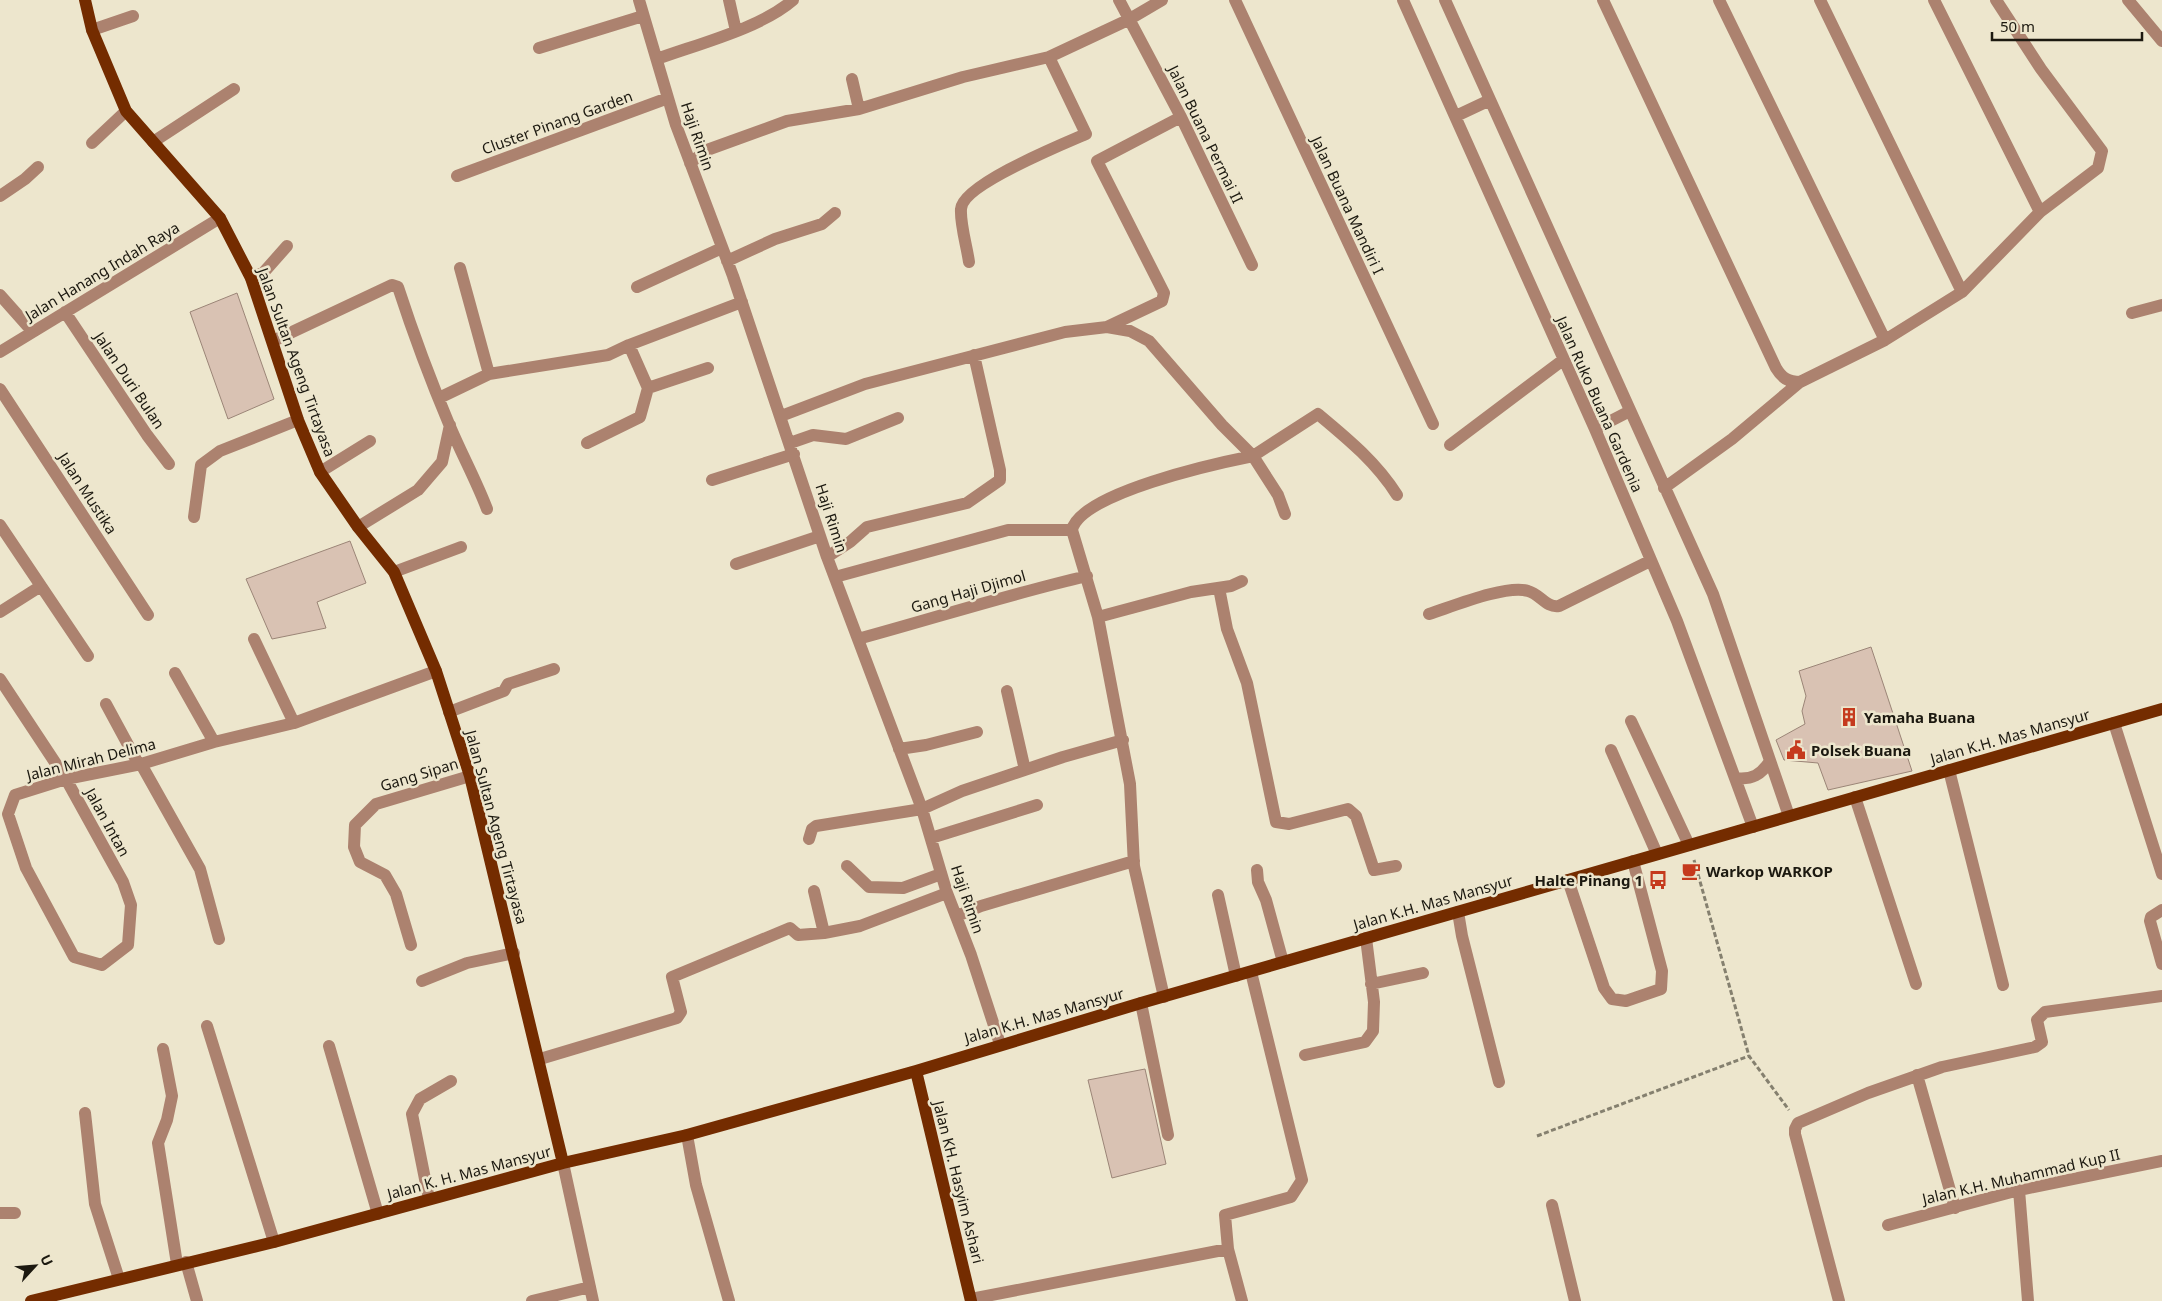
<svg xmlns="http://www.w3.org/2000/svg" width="2162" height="1301" font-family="'Noto Sans',sans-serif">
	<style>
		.building { fill: #d9c2b3; stroke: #9b8577 }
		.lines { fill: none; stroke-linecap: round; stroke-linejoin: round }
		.path { stroke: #85806f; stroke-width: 3; stroke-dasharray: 5 2.5; stroke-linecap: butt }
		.minor { stroke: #ac826f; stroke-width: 12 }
		.major { stroke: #742c00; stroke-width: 12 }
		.labels { text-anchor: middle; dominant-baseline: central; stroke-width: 5; stroke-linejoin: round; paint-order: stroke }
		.street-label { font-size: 15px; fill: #1c1910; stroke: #ede6cd }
		.poi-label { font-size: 15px; font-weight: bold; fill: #1c1910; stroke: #ede6cd; text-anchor: start }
	</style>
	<rect width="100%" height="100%" fill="#ede6cd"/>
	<path class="building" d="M237 293 274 399 228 419 190 312Z
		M350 541 366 583 317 602 326 628 272 639 246 579Z
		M1871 647 1912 771 1828 790 1818 763 1784 760 1776 740 1805 724 1802 711 1806 696 1799 671Z
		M1145 1069 1166 1164 1112 1178 1088 1080Z"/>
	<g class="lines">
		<path class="path" d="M1694 860 1749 1056 1789 1110
			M1537 1136 1749 1056"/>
		<path class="minor" d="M639 0 676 125 733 276 827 557 922 809 947 893 971 955 1000 1044
			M729 0 736 31
			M1119 0 1181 117 1252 265
			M1235 0 1433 424
			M1403 0 1595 429 1677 621 1753 827
			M1445 0 1713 594 1789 816
			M1603 0 1776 368C1782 378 1788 382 1800 382
			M1719 0 1885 340
			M1820 0 1962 292
			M1934 0 2040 212
			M2128 0 2162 41
			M92 30 133 16
			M539 48 643 16
			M657 59C698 44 761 28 793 0
			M852 79 859 109
			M1456 116 1490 100
			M153 142 234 89
			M92 143 126 111
			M690 163 707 150 787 121 859 109 963 77 1049 57 1128 20 1162 0
			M457 176 668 98
			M0 196 25 179 38 167
			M727 261 775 239 822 224 835 213
			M969 262C967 247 960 224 961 209 962 185 1063 144 1086 134L1049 57
			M460 268 489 374
			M251 278 264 272 287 246
			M637 287 722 248
			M0 295 32 331
			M65 312 147 435 169 464
			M2132 313 2162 305
			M1107 327 1162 301 1164 293 1097 161 1181 117
			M273 341 392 285 398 287C413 333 430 379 449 424 461 453 476 480 487 509
			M0 352 220 218
			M648 388 708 368
			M0 389 148 615
			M439 398 489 374 608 355 629 345 742 302
			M781 416 865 384 1065 332 1107 327 1130 331 1149 341 1222 425 1253 456 1318 414C1348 439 1376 462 1397 495
			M1595 429 1630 411
			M587 443 640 417 648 388 629 345
			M790 443 813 435 846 439 898 418
			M1450 445 1563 360
			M320 472 370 441
			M712 480 794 454
			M1664 488 1732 439 1800 382 1885 340 1962 292 2040 212 2098 168 2102 151 2041 69 1996 0
			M194 517 201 465 220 451 298 420
			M0 525 88 656
			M358 527 418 490 442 462 450 425
			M827 557 850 542 867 527 967 503 1000 480V470L974 355
			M736 564 820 536
			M394 572 461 547
			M835 577 1008 530H1072
			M1219 588 1227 629 1247 683 1276 822 1289 824 1348 809 1356 816 1374 870 1396 866
			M0 612 41 586
			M1429 614C1451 607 1507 584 1528 591 1540 594 1546 608 1559 606L1650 561
			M1098 617 1072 530C1080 493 1218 463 1253 456L1278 495 1285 514
			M254 639 294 723
			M858 639C935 618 1010 594 1087 576
			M175 673 214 742
			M0 679 66 779 123 882 131 905 128 945 102 965 74 957 26 868 8 814 15 795 66 779 141 764 214 742 294 723 436 671
			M1007 691 1025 770
			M106 704 139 765
			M449 712 504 691 508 684 554 669
			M1631 721 1689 845
			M2114 723 2162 874
			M899 749 926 745 977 732
			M1611 750 1657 854
			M141 764 200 869 219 939
			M1949 770 2003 985
			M1735 778C1752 780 1761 775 1770 761
			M1855 797 1916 984
			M931 838 1037 805
			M809 839 812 829 816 826 922 809 962 791 1063 757 1123 740
			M847 866 869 887 903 888 941 874
			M1257 870 1258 882 1266 900 1283 962
			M1568 880 1604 988 1612 999 1626 1001 1661 989 1662 971 1633 861
			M814 891 824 933 860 926 947 893
			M1218 895 1236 976
			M2162 910 2151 917 2150 921 2162 964
			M1458 912 1462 936 1499 1082
			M957 916 981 906 1134 861
			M411 945 396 894 385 875 360 862 354 847 355 825 376 804 470 776
			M422 981 467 963 514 953
			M1371 984 1423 973
			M1164 997 1134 866 1130 784 1098 617 1191 592 1231 586 1242 581
			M1141 1003 1168 1135
			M207 1026 274 1242
			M329 1046 378 1214
			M163 1049 172 1096 167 1120 158 1143 177 1264
			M1305 1055 1365 1042 1373 1031 1374 1002 1366 938
			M540 1059 677 1018 681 1012 672 977 790 928 798 935 824 933
			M1917 1075 1955 1208
			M85 1113 95 1204 119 1279
			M687 1135 696 1185 729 1301
			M563 1163 593 1301
			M2019 1190 2028 1301
			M429 1199 412 1114 420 1099 451 1081
			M1552 1205 1575 1301
			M0 1213H15
			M1888 1225 2019 1190 2162 1161
			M186 1262 197 1301
			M971 1299 1228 1249
			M532 1301 590 1287
			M1242 1301 1228 1249 1225 1215 1291 1197 1302 1180 1251 972
			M1839 1301 1795 1134V1129L1798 1123 1868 1093 1942 1067 2035 1047 2042 1042 2037 1020 2045 1012 2162 996"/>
		<path class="major" d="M85 0 92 30 126 111 220 218 251 278 298 420 320 472 358 527 394 572 436 671 470 776 563 1163
			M916 1071 971 1301
			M31 1301 274 1242 563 1163 687 1135 916 1071 1141 1003 2162 709"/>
	</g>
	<defs>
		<g id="building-bare" transform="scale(1.5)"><path d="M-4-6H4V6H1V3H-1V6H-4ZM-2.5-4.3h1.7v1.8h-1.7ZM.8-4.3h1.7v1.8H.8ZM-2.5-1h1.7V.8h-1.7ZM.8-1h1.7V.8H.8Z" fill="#c53a1d" stroke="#ede6cd" stroke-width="2.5" paint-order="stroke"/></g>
		<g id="civic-bare" transform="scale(1.5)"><path d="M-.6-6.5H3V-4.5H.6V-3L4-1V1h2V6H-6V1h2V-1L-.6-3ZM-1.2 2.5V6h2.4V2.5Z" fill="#c53a1d" stroke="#ede6cd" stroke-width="2.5" paint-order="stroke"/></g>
		<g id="cafe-bare" transform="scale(1.5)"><path d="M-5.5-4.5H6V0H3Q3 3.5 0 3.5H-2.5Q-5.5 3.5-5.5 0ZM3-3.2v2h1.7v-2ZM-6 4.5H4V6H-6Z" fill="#c53a1d" stroke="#ede6cd" stroke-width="2.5" paint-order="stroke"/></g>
		<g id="bus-bare" transform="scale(1.5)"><path d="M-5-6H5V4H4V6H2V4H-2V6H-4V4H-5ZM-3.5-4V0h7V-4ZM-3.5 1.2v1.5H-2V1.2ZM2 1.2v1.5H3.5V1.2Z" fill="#c53a1d" stroke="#ede6cd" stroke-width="2.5" paint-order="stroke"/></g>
	</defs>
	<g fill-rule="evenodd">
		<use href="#building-bare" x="1849" y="717"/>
		<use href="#civic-bare" x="1796" y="750"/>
		<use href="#cafe-bare" x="1691" y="871"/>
		<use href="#bus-bare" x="1658" y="880"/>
	</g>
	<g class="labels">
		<g class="street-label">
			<text transform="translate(557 122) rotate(-20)">Cluster Pinang Garden</text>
			<text transform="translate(1206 134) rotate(64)">Jalan Buana Permai II</text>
			<text transform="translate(698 136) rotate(71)">Haji Rimin</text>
			<text transform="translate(1348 205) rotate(65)">Jalan Buana Mandiri I</text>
			<text transform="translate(102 271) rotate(-31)">Jalan Hanang Indah Raya</text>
			<text transform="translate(297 362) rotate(70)">Jalan Sultan Ageng Tirtayasa</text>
			<text transform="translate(130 380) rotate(56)">Jalan Duri Bulan</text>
			<text transform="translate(1600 404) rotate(66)">Jalan Ruko Buana Gardenia</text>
			<text transform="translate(88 493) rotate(57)">Jalan Mustika</text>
			<text transform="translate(832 518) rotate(72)">Haji Rimin</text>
			<text transform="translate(968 591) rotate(-16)">Gang Haji Djimol</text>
			<text transform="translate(2010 736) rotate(-16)">Jalan K.H. Mas Mansyur</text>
			<text transform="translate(91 759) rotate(-14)">Jalan Mirah Delima</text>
			<text transform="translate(419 774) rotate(-17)">Gang Sipan</text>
			<text transform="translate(108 822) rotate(61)">Jalan Intan</text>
			<text transform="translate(497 827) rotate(75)">Jalan Sultan Ageng Tirtayasa</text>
			<text transform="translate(968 899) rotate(71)">Haji Rimin</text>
			<text transform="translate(1433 902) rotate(-16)">Jalan K.H. Mas Mansyur</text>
			<text transform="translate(1044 1015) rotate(-16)">Jalan K.H. Mas Mansyur</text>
			<text transform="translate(469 1172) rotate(-15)">Jalan K. H. Mas Mansyur</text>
			<text transform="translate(2021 1176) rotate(-13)">Jalan K.H. Muhammad Kup II</text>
			<text transform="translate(959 1182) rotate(76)">Jalan KH. Hasyim Ashari</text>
		</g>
		<g class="poi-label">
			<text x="1864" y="717">Yamaha Buana</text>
			<text x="1811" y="750">Polsek Buana</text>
			<text x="1706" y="871">Warkop WARKOP</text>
			<text x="1643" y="880" text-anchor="end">Halte Pinang 1</text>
		</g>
	</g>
	<g transform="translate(35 1266) rotate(64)" stroke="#ede6cd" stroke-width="4" paint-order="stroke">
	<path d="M0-4L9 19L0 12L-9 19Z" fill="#1c1910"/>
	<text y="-8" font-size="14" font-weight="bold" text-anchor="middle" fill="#1c1910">U</text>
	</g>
	<path d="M1992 32v8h150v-8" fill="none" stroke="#1c1910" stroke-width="2.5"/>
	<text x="2000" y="32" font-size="15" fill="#1c1910" stroke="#ede6cd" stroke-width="4" paint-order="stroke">50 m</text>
</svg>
